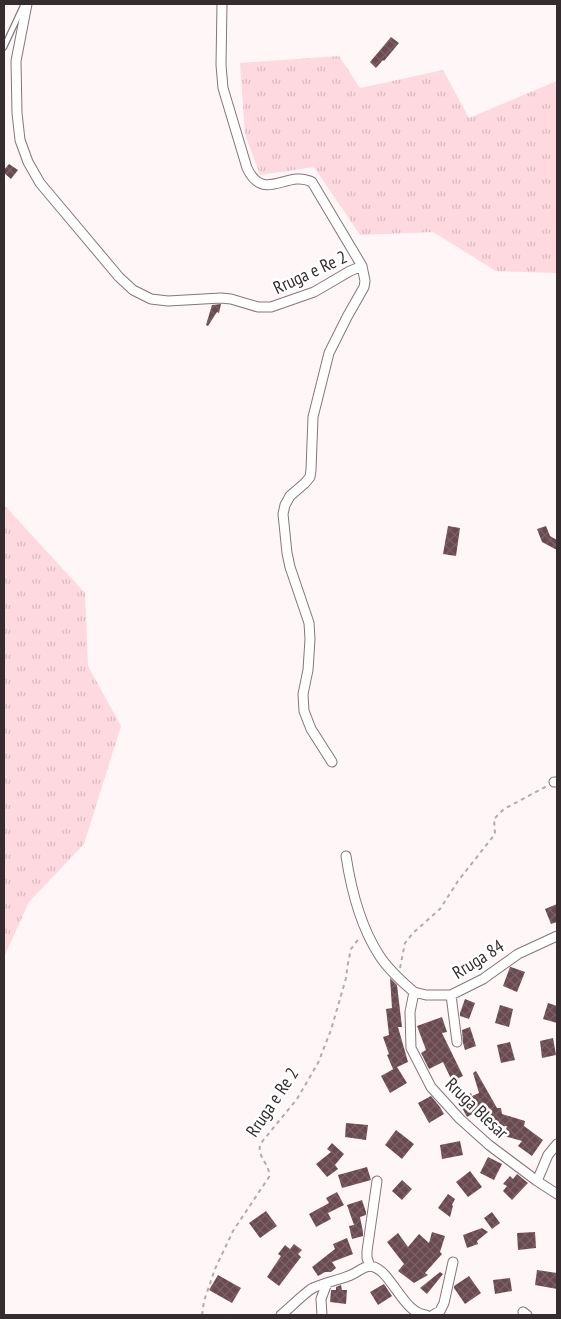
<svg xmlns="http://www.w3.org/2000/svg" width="561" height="1319" font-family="'PT Sans Narrow',sans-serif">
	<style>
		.grass { fill: url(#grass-tufts) }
		.building { fill: url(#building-cross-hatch) }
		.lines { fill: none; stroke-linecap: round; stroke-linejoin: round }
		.lane-casing { stroke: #877578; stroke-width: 7 }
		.street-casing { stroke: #877578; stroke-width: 11 }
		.path { stroke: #b3aaac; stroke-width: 2; stroke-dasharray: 4 4; stroke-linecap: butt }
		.lane { stroke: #fff; stroke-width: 4.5 }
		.street { stroke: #fff; stroke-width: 9 }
		.labels { text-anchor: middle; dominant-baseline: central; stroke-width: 5; stroke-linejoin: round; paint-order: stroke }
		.street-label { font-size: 18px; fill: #342c2e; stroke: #fff }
	</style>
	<defs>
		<pattern id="grass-tufts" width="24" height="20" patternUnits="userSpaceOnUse" patternTransform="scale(1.25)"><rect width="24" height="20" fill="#fed9e0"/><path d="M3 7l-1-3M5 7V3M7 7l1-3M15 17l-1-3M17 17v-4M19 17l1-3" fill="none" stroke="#dabac0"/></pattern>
		<pattern id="building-cross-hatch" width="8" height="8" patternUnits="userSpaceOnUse" patternTransform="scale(1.25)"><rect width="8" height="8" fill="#6a4a51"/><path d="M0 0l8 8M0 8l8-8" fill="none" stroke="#7c6267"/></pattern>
	</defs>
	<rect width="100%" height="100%" fill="#fff6f8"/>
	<path class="grass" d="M339 56 360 88 443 70 469 118 557 81V273L496 271 433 232 360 235 314 167 260 175 245 134 240 63Z
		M4 505 85 593 88 666 121 726 84 844 29 902 4 957Z"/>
	<path class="building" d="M391 37 399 43 384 61 383 60 376 68 370 62Z
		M9 164 18 170 11 179 4 173V170Z
		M221 304 219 313 217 312 208 326 206 325 212 305Z
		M448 526 460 528 456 556 443 554Z
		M546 526 550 536 557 540V550L542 542 537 529Z
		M557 904V922L551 924 545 909Z
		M510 967H511L525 972 517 992 503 986Z
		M390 978 397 985 402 1027H398L408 1062 393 1069 387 1055 389 1054 383 1037 389 1035 386 1009 392 1008Z
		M465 999 475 1003 469 1019 460 1016V1013Z
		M548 1003 557 1006V1023L543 1019Z
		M500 1005 513 1009 509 1027 495 1023Z
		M442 1017 447 1032 442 1033 463 1076 452 1081 443 1062 429 1069 421 1053 426 1050 417 1026Z
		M470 1027 476 1046 465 1050 463 1043 462 1030Z
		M553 1038 556 1055 542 1058 540 1041Z
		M510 1042 515 1060 501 1063 497 1045Z
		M397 1067 407 1083 390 1093 381 1076Z
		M476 1071 497 1108H501L502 1114 525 1121 524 1126 543 1140 532 1156 518 1146 522 1141 504 1136 507 1126 488 1128 486 1106 467 1117 458 1100 471 1093 472 1096 479 1093 473 1073Z
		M431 1096 440 1107 444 1114 429 1123 418 1103Z
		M346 1123 368 1125 366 1140 345 1137Z
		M396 1130 414 1144 402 1159 385 1145Z
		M460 1141 463 1155 442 1159 440 1145Z
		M332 1143 344 1154 335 1165 338 1169 327 1177 316 1164 331 1152 327 1149Z
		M488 1157 502 1164 494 1180 480 1173Z
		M367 1167 371 1180 342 1188 338 1175Z
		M470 1171 482 1187 468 1197 456 1182Z
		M517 1174 528 1183 512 1200 503 1191 507 1186 503 1184 510 1176 513 1179Z
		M402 1180 412 1189 402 1200 392 1191Z
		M337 1192 344 1205 328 1213 331 1219 316 1227 309 1214 329 1203 326 1198Z
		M448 1194 455 1199 452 1205 453 1206 450 1217 438 1208Z
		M362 1200 366 1212V1215L360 1217 363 1232V1236L352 1239 349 1226 354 1225 347 1205Z
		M266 1211 277 1226 260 1238 249 1223Z
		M492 1212 500 1223 492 1229 484 1218Z
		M482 1228 488 1232 477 1241 478 1244 467 1248 463 1235Z
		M432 1232 445 1236 440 1252 442 1254 425 1273 428 1275 414 1283 398 1271 404 1264 387 1242 398 1233 408 1247 419 1234 429 1243Z
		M535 1232 536 1248 518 1250 517 1233Z
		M347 1238 353 1254 332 1262 336 1268 331 1272H325L318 1276 312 1267 335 1249 333 1244Z
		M294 1244 302 1250 298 1254 301 1257 279 1286 267 1277 281 1256 278 1254 285 1245 290 1249Z
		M537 1270 557 1273V1289L535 1285Z
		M440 1272 443 1274 427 1294 420 1288Z
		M218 1275 241 1288 232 1303 209 1290Z
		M469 1276 481 1293 465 1304 454 1288V1286Z
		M510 1278 512 1291 495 1294 493 1280Z
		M384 1284 392 1296 378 1305 370 1292Z
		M341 1285 342 1290H347L346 1304 330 1302 331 1290H336V1287Z"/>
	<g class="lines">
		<g class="lane-casing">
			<path id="lane" d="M4 47 24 4"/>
		</g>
		<g class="street-casing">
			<path id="street" d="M27 4 16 61 17 113 20 140 28 162 40 183 119 277 133 290 151 299 168 301 221 298 231 299 258 307H271L314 292 350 271 362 266
				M222 4 221 65 223 88 247 168C264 204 287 169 312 182L362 266 365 281 364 287 347 317 329 353 313 417 311 470 310 477 305 483 290 496 285 505 283 514 287 553 290 567 309 623 310 639 308 670 303 694 304 711 311 729 332 762
				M554 782H557
				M346 856C351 889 361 927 379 955 388 969 401 981 414 992
				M414 992 410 1012 411 1048 431 1087 460 1119 489 1145 537 1181 557 1194
				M414 992 426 995H451L483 979 518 954 557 936
				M451 995 457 1042
				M537 1181 548 1155 557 1144
				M370 1266 367 1258V1251L377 1181
				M523 1312 527 1315
				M281 1315C289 1309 305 1292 313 1288 325 1282 341 1280 353 1274 359 1271 367 1264 374 1267 392 1273 404 1314 426 1315
				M322 1315 321 1299 327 1283
				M433 1315 440 1311 444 1303 453 1262"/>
		</g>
		<path class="path" d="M400 968 405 943 413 933 440 909 458 881 495 834 494 819 504 809 547 786
			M202 1315 204 1301 215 1269 233 1231 269 1177C271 1164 255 1156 261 1143L297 1099 318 1063 331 1030 346 978 348 963 351 949 360 937"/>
		<use href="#lane" class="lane"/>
		<use href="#street" class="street"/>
	</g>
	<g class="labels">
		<g class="street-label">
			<text transform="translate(310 272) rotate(-25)">Rruga e Re 2</text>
			<text transform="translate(478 959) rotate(-32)">Rruga 84</text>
			<text transform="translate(272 1102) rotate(-56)">Rruga e Re 2</text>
			<text transform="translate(477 1108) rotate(44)">Rruga Blesar</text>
		</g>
	</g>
	<rect width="561" height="1319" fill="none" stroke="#342c2e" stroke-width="10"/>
</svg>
